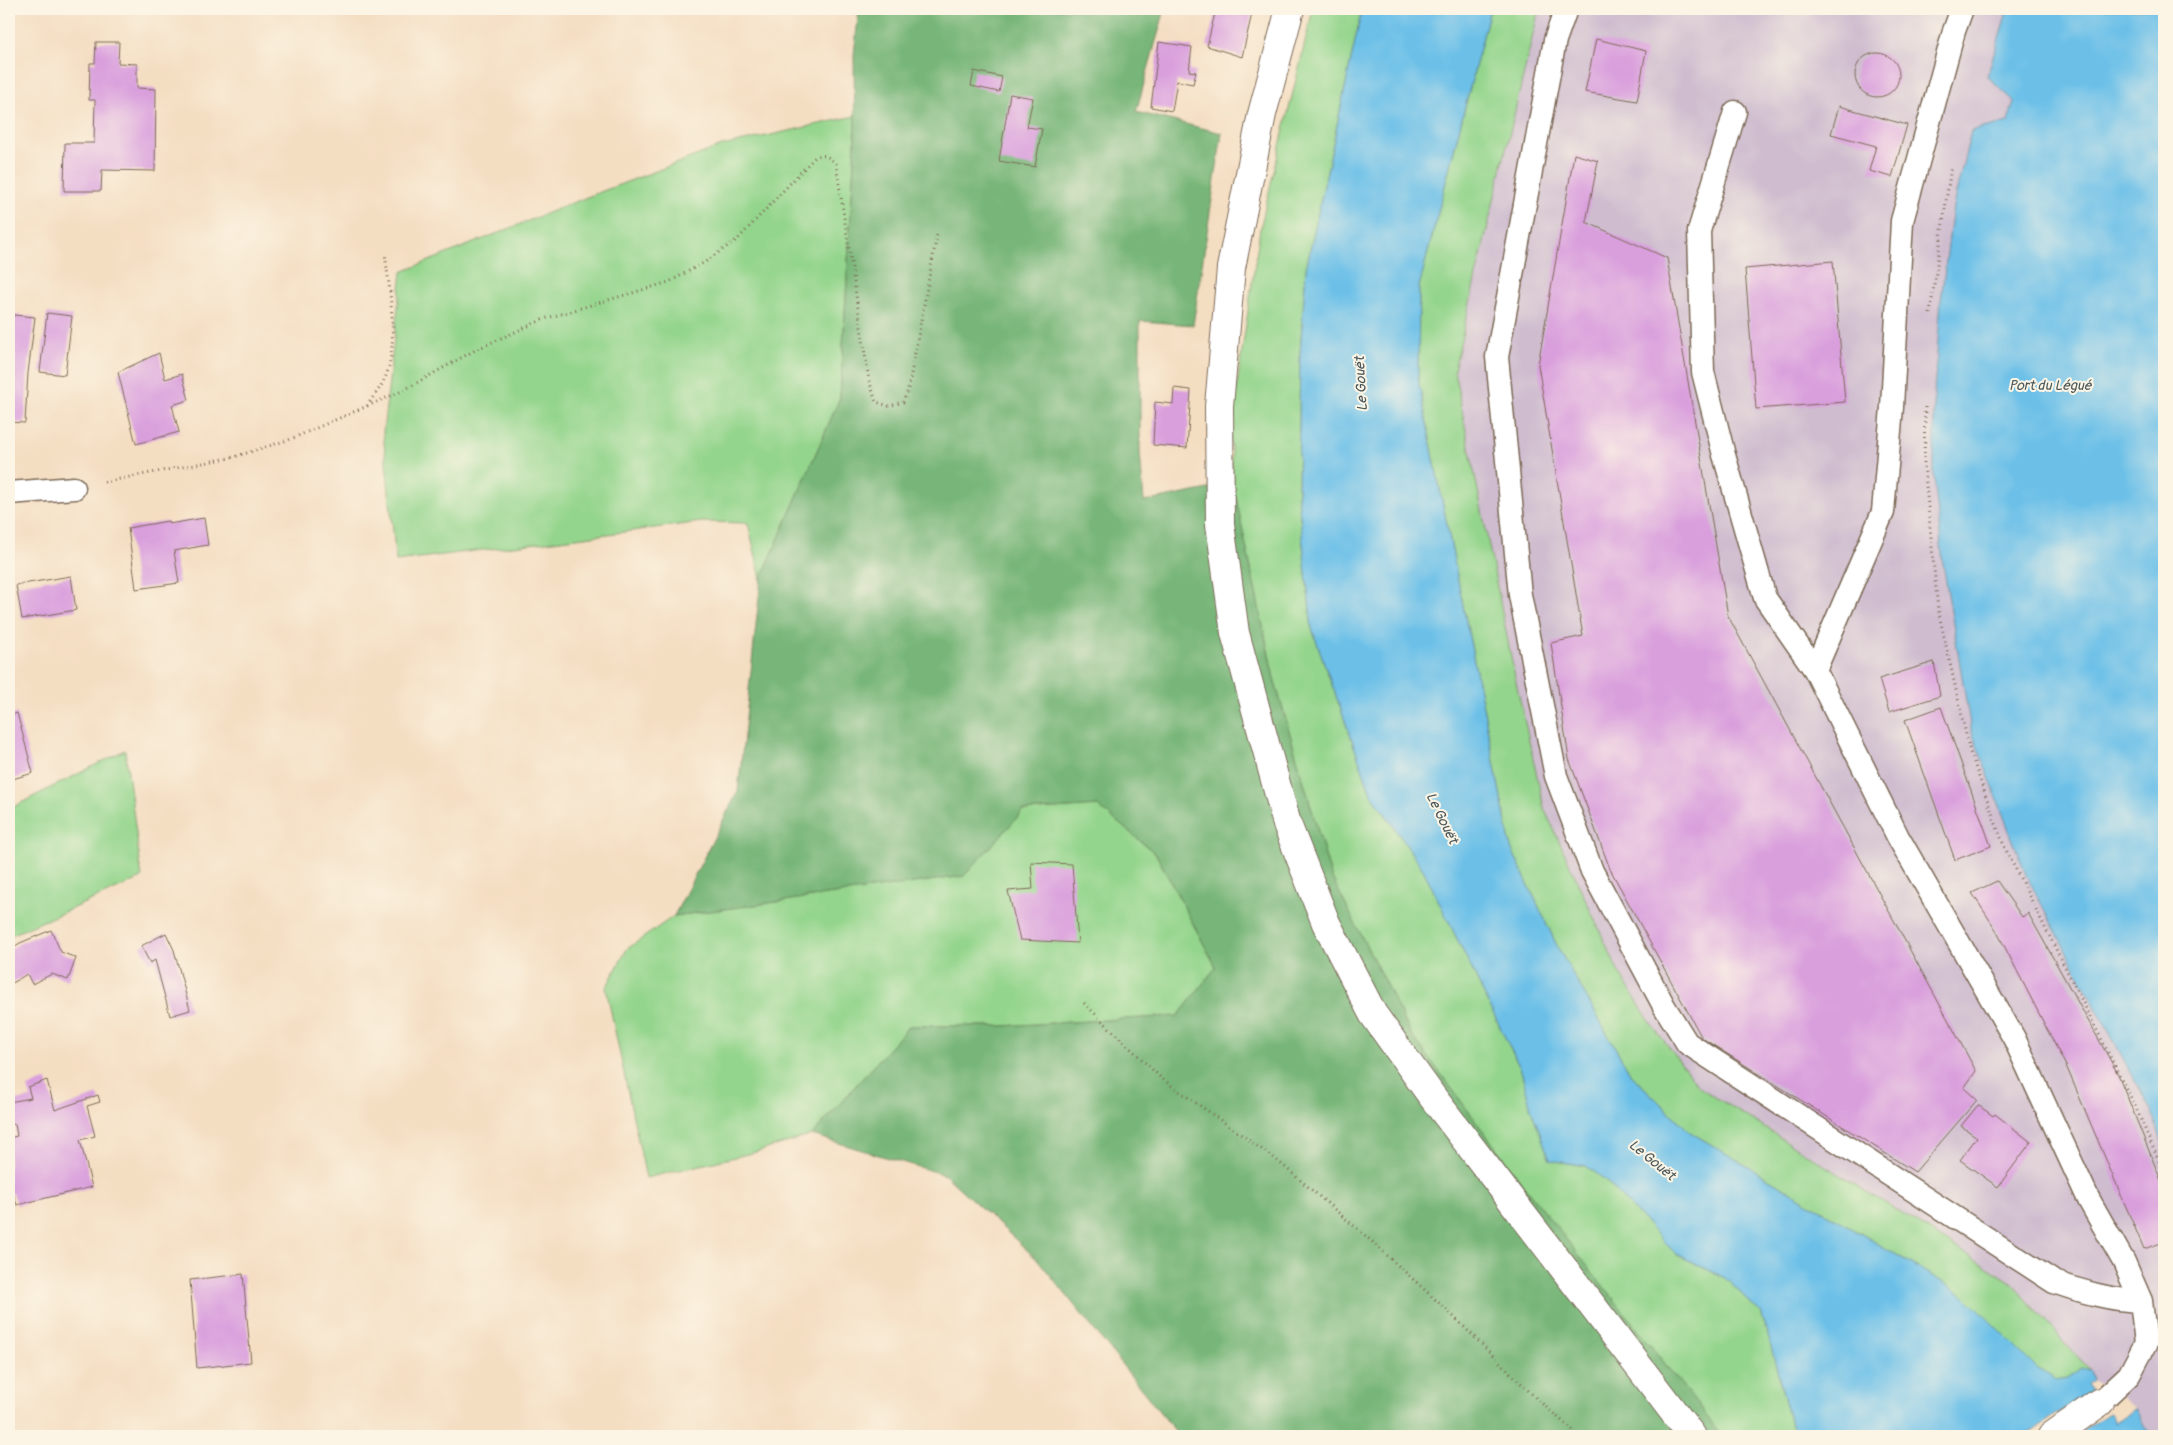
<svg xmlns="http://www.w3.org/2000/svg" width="2173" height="1445" font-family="Pangolin,sans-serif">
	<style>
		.industrial { fill: #cfbdcf }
		.green { fill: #94d58d; stroke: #688056 }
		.forest { fill: #77b678; stroke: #59704b }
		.water { fill: #6cc0e8; stroke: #547583 }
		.building { fill: #d99fdd }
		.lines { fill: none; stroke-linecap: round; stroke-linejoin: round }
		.service-casing { stroke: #7c6957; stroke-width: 25 }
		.minor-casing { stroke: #7c6957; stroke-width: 30 }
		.tertiary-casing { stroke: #7c6957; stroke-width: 30 }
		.path { stroke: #7c6957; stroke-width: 3; stroke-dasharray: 1 4; stroke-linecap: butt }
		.service { stroke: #fff; stroke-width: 22 }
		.minor { stroke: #fff; stroke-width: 28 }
		.tertiary { stroke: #fff; stroke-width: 28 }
		.labels { text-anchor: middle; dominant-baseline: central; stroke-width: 4; stroke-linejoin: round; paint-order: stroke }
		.water-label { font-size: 14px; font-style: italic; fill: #4a575b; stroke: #fcf5e5 }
	</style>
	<rect width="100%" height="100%" fill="#fcf5e5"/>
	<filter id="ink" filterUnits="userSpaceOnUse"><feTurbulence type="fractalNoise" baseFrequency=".02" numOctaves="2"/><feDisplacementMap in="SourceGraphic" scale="10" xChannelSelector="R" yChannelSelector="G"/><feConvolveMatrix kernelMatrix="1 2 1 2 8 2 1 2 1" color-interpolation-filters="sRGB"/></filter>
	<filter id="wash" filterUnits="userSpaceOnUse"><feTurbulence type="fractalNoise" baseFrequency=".0096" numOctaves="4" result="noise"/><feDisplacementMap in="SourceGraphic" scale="20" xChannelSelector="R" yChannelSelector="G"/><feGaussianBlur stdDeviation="1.12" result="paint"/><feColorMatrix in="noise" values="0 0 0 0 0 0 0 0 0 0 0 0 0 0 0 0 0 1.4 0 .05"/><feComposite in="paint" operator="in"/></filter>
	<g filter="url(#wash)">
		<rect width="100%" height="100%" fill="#f4dec2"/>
		<path class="industrial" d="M1539 9H2008L1987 76 2014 101 2008 122 1941 300 1934 393V477L1943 564 1971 730 2026 875 2155 1119 2164 1150V1436H2156L2145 1427 2135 1408 2093 1380 2090 1370 2010 1281 1699 1087 1652 1025 1618 971 1544 808 1516 682 1454 370Z"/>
		<path class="green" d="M1313 9H1362L1306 269 1300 354 1298 497 1312 629 1371 793 1424 871 1521 1070 1531 1109 1550 1160 1586 1166 1604 1179 1676 1254 1725 1278 1760 1312 1770 1342 1791 1425 1797 1436H1722L1531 1195 1411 1034 1331 876 1274 678 1233 484 1230 433 1260 229Z
			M1490 9H1539L1454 370 1516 682 1544 808 1618 971 1652 1025 1699 1087 2010 1281 2090 1370 2081 1368 2068 1378 2055 1380 2037 1368 1964 1295 1690 1132 1631 1075 1559 950 1511 848 1418 378 1419 287Z
			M855 116V144L840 398 761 579 748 523 702 522 396 561 383 432 402 272 587 197 722 146Z
			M125 750 142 878 9 936V809Z
			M1098 806 1156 854 1216 967 1178 1016 1002 1026H909L812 1135 756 1152 646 1178 606 988 627 949 674 916 964 876 1023 811Z"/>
		<path class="forest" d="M859 9H1165L1136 112 1222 133 1193 325 1140 321V452L1144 502 1233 484 1274 679 1331 876 1411 1034 1531 1195 1722 1436H1179L1039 1261 945 1175 812 1135 909 1026H1002L1178 1016 1216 967 1156 854 1098 806 1023 811 964 876 674 916 738 791 761 579 840 398 855 144 854 55Z"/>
		<path class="water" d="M1362 9H1490L1419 287 1418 378 1511 848 1559 950 1631 1075 1690 1132 1964 1295 2037 1368 2055 1380 2068 1378 2081 1368 2090 1370 2093 1380 2087 1384 2091 1390 2026 1436H1797L1791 1425 1770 1342 1760 1312 1725 1278 1676 1254 1604 1179 1586 1166 1550 1160 1531 1109 1521 1070 1424 871 1371 793 1312 629 1298 497 1300 354 1306 269Z
			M2008 9H2164V1150L2155 1119 2026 875 1971 730 1943 564 1934 477V393L1941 300 1953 206 1971 131 2008 122 2014 101 1987 76Z
			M2135 1408 2145 1427 2156 1436H2075L2108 1413 2115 1423Z"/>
		<g id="blocks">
			<path class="building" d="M1216 9H1253L1242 57 1207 46Z
				M1596 39 1646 51 1637 101 1585 92Z
				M96 42H119L118 63 137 64V88L156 89 155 171 102 170 101 191H64L65 143H94L95 100H89L90 63H95Z
				M1159 42 1192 47 1189 71 1196 72 1193 84 1177 81 1172 111 1151 107Z
				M1855 75a22 22 0 1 1 44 0a22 22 0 1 1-44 0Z
				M974 71 1002 77 999 92 971 86Z
				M1010 94 1033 98 1027 127 1042 129 1035 167 999 161Z
				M1839 106 1907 125 1892 177 1869 171 1876 146 1831 134Z
				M1574 154 1598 161 1586 222 1667 258 1728 616 1976 1071 1964 1088 1977 1100 1915 1172 1702 1038 1610 869 1569 759 1551 643 1583 636 1538 365Z
				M1833 261 1845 402 1756 409 1745 269Z
				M47 313 72 316 65 375 40 372Z
				M14 315 35 317 28 373 25 423 9 422V323Z
				M159 353 165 379 182 374 189 400 172 405 179 432 136 444 118 372Z
				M1174 388 1191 390 1187 448 1153 445 1155 402 1173 404Z
				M204 518 208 545 174 551 179 583 136 589 128 528 168 521 169 524Z
				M71 576 76 610 22 619 16 585Z
				M1934 662 1940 696 1889 712 1879 679Z
				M1941 707 1991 846 1955 860 1905 720Z
				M17 713 33 773 9 780V716Z
				M1031 862 1072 864 1078 943 1020 940 1008 891 1033 889Z
				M1997 881 2022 917 2028 913 2118 1074 2164 1188V1242L2144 1249 2067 1068 1995 928 1972 893Z
				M51 930 61 952 76 958 68 980 52 974 32 984 27 974 9 985V950L20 943Z
				M166 933 174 950 190 1010 170 1016 155 960 150 963 141 946Z
				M47 1080 55 1110 98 1095 100 1102 87 1106 95 1136 80 1140 92 1187 17 1205 13 1193 9 1194V1138L17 1136 15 1124 9 1125V1102L31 1098 28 1087Z
				M1978 1105 1993 1116 1995 1114 2031 1142 1998 1187 1960 1160 1977 1137 1961 1126Z
				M243 1274 251 1362 197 1368 190 1280Z"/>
		</g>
	</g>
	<g filter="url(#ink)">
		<use href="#blocks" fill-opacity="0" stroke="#7c6957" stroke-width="1"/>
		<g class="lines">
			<g class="service-casing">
				<path id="service" d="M1566 9 1555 40 1497 357 1520 595 1556 776 1592 871 1664 1006 1687 1043 2054 1282C2083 1292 2110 1300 2141 1301L2146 1343 2129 1375 2100 1402
					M1735 112 1699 231 1703 372 1724 455 1765 598 1815 670 1898 837 2014 1038 2089 1200 2124 1262 2141 1301
					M9 493 74 488
					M1815 670 1883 512 1892 407 1902 221 1954 31 1962 9"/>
			</g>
			<g class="minor-casing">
				<path id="minor" d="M2052 1436 2100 1402"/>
			</g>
			<g class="tertiary-casing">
				<path id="tertiary" d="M1290 9 1262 114 1231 268 1219 406 1220 524 1235 633 1287 824 1326 923 1373 1014 1431 1095 1692 1436"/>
			</g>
			<path class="path" d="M1930 314 1951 167
				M367 406C372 398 380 389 384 380 400 349 389 287 385 253
				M1925 407 1924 464 1938 610 1970 752 2004 846 2135 1106 2164 1173
				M104 482 234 457 291 439 402 391 477 349 544 319 669 282 705 262 738 239 815 157C824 153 829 157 836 164L869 380 876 402 889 406 903 402 908 390 937 235
				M1084 1003 1162 1079 1273 1157 1367 1237 1450 1313 1537 1399 1579 1436"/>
			<use href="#service" class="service"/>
			<use href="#minor" class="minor"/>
			<use href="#tertiary" class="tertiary"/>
		</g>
	</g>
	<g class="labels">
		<g class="water-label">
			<text transform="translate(1361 384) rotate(-93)">Le Gouët</text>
			<text x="2050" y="385">Port du Légué</text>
			<text transform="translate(1442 818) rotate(64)">Le Gouët</text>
			<text transform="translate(1652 1160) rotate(39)">Le Gouët</text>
		</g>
	</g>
	<rect width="2173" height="1445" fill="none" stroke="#fcf5e5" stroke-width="30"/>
</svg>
